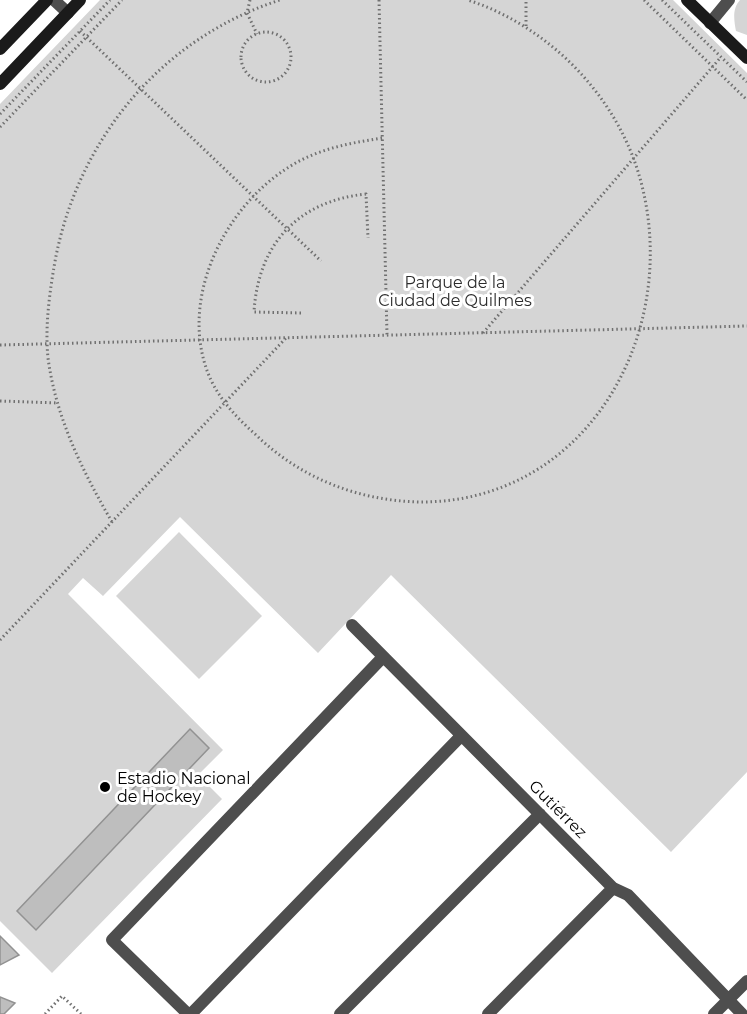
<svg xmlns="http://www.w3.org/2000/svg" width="747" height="1014" font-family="Montserrat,sans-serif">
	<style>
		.green { fill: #d5d5d5 }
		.building { fill: #bebebe; stroke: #929292; stroke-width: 1.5 }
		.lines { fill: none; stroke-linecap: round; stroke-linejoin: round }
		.path { stroke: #707070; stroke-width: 3; stroke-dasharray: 1.5 3; stroke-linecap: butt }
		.street { stroke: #4e4e4e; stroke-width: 12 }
		.secondary { stroke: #1b1b1b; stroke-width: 12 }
		.poi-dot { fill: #000; stroke: #fff; stroke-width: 2 }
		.labels { text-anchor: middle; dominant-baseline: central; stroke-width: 6; stroke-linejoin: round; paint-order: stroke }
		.park-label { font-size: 16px; fill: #2c2c2c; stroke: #fff }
		.poi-label { font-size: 16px; fill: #000; stroke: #fff; text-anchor: start }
		.street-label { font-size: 16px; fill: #000; stroke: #fff }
	</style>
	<rect width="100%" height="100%" fill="#fff"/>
	<path class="green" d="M100 0H673L747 73V772L671 852 391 575 318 653 180 517 103 596 83 578 68 594 223 750 198 775 222 799 52 973 0 921V104Z
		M740 0H747V35L736 31C734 20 732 9 740 0Z
		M179 532 262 616 199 679 116 596Z"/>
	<path class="building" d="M190 729 209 748 36 930 17 911Z
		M0 936 19 955 0 965Z
		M0 997 15 1003 4 1014H0Z"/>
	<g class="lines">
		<path class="path" d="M250 0 247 13 257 34
			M379 0 387 335
			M644 0 747 100
			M662 0 747 82
			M526 26V0
			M80 31 321 261
			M241 57a25 25 0 1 1 50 0a25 25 0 1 1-50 0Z
			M0 114 110 0
			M0 127 122 0
			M382 138C350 143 317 149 289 167 223 208 177 302 210 378 220 400 237 418 255 434 300 478 358 501 421 502 584 502 678 339 643 190 623 102 553 28 468 0
			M301 313 254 312C258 244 298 201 366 194L368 238
			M483 333 721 57
			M0 345 747 326
			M0 401 58 403
			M112 522C82 470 56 418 48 358 45 328 49 297 54 267 75 143 159 39 280 0
			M0 640 286 338
			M45 1014 62 996 81 1014"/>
		<path class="street" d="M54 0 68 13
			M710 23 729 0
			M352 625 613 888 628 895 742 1014
			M188 1014 112 940 383 657
			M191 1014 461 736
			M340 1014 540 814
			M488 1014 613 888
			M714 1014 747 981"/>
		<path class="secondary" d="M687 0 747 58
			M0 49 47 0
			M0 84 80 0"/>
	</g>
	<circle class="poi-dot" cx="105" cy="787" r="6"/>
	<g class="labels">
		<g class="park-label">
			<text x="455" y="282">Parque de la<tspan x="455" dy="18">Ciudad de Quilmes</tspan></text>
		</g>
		<g class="poi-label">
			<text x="117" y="778">Estadio Nacional<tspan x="117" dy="18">de Hockey</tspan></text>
		</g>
		<g class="street-label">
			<text transform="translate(558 809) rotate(45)">Gutiérrez</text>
		</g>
	</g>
</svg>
